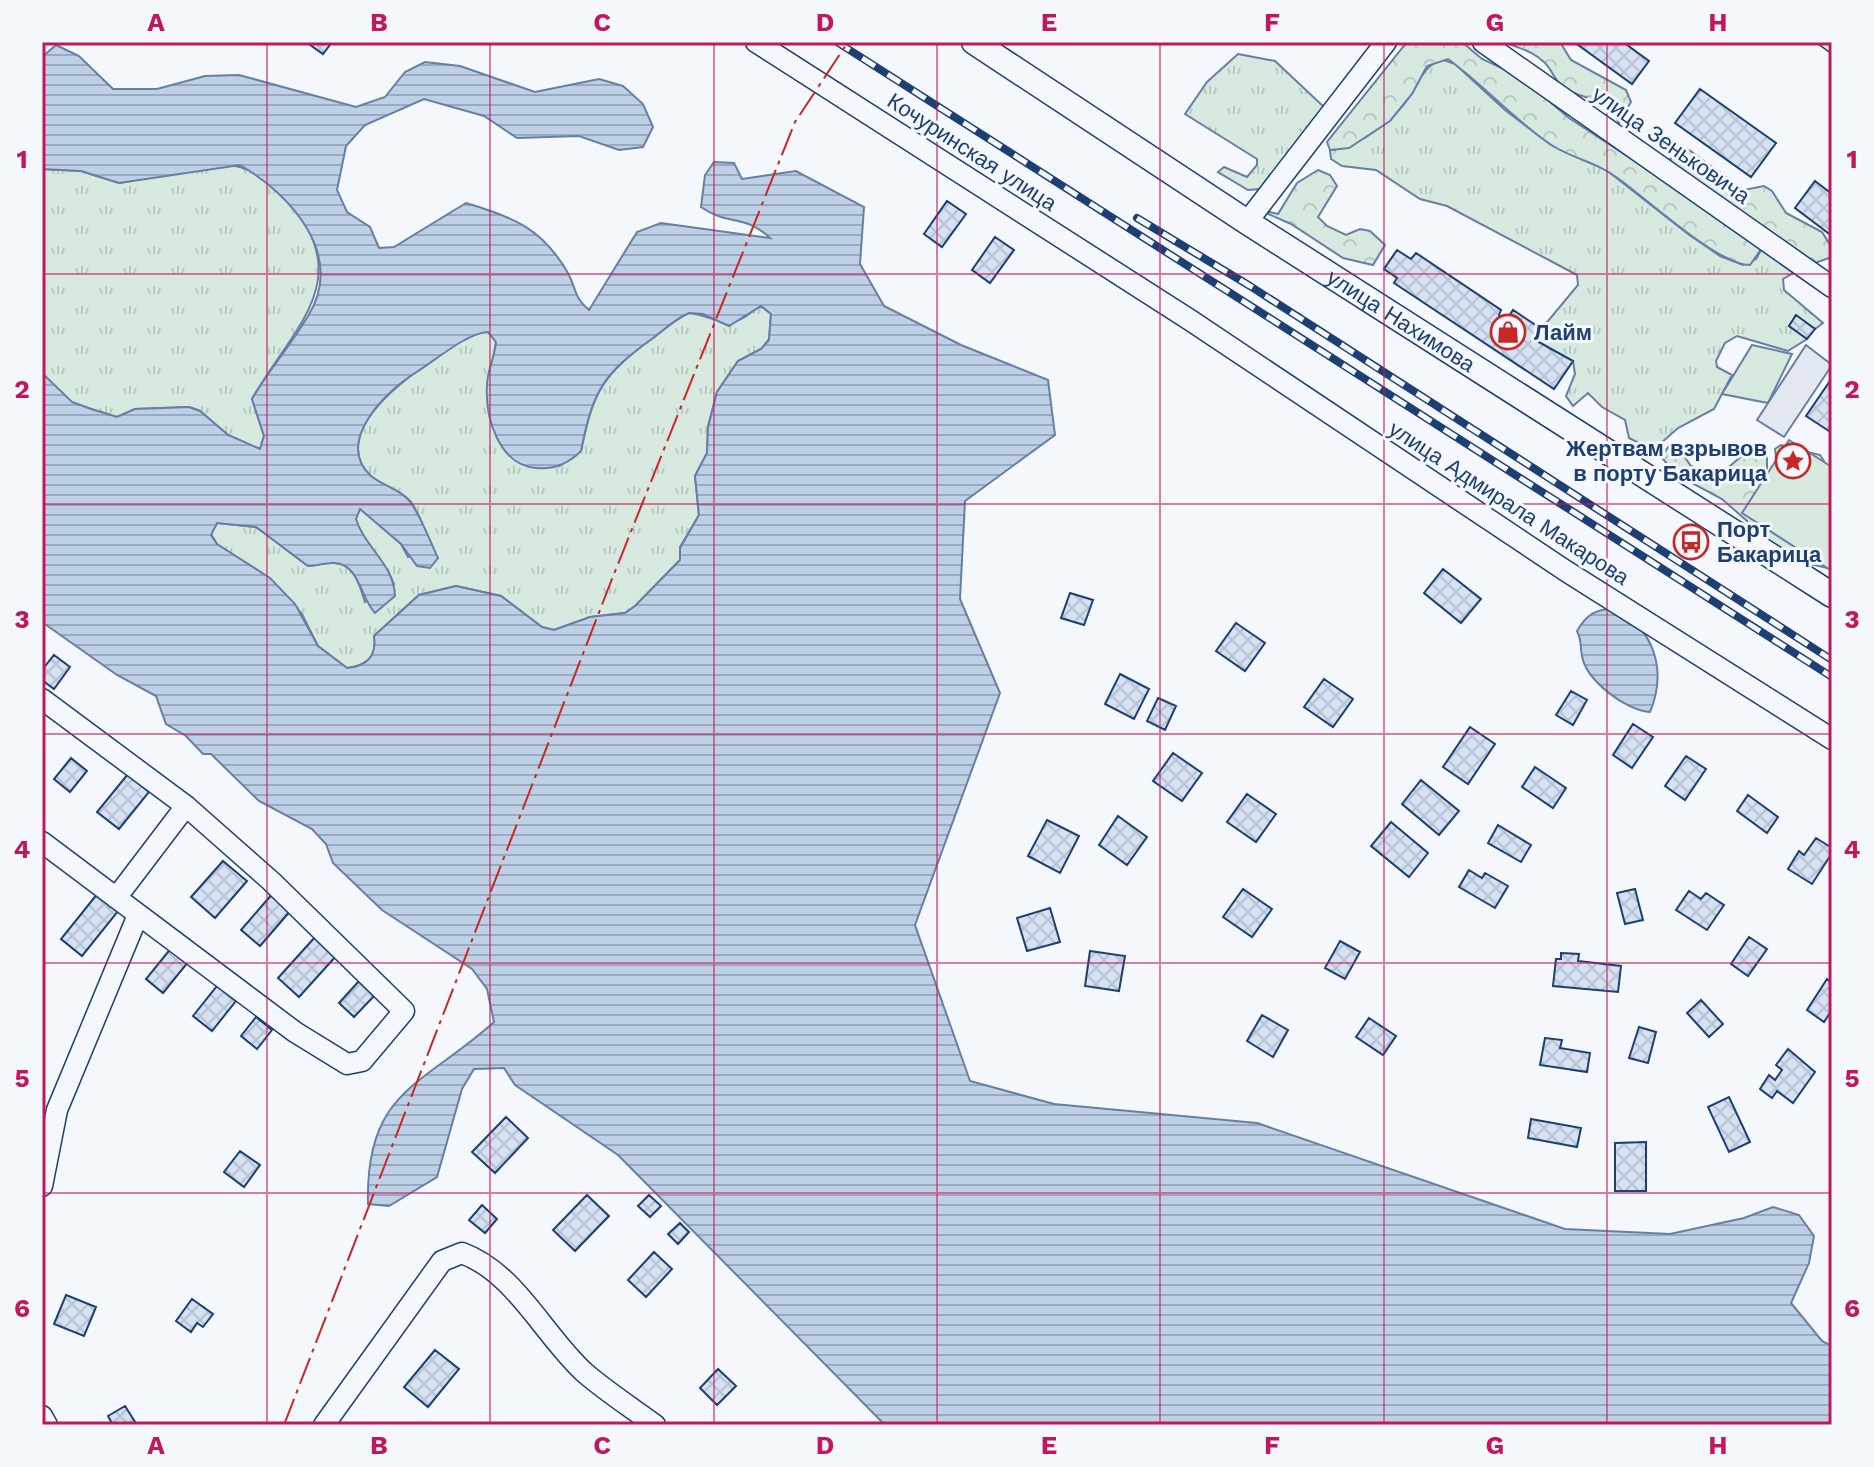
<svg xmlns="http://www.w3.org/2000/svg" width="1874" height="1467" font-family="'Work Sans',sans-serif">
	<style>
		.grass { fill: url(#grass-tufts); stroke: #687fa3; stroke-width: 2 }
		.forest { fill: url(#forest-crowns); stroke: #687fa3; stroke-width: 2 }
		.green { fill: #d7e8df; stroke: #687fa3; stroke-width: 2 }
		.parking { fill: #e3e8f0; stroke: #687fa3; stroke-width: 2 }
		.water { fill: url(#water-rules); stroke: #687fa3; stroke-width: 2; fill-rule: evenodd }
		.building { fill: url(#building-cross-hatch); stroke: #1d3f73; stroke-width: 2 }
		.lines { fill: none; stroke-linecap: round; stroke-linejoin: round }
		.minor-casing { stroke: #1d3f73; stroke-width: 23 }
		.major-casing { stroke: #1d3f73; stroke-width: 27 }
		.minor { stroke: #f4f7fb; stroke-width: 20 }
		.major { stroke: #f4f7fb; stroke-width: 24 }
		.rail-casing { stroke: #1d3f73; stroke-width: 8 }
		.rail { stroke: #f4f7fb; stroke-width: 5; stroke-dasharray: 15; stroke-linecap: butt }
		.power { stroke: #c62828; stroke-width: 2; stroke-dasharray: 28 6 4 6; stroke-linecap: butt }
		.grid { fill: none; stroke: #c2185b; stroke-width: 2; stroke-opacity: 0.55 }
		.labels { text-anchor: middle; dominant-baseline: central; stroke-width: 6; stroke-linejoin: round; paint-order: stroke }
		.street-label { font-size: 22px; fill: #1d3f73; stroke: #f4f7fb }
		.poi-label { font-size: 22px; font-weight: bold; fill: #1d3f73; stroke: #f4f7fb; text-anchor: start }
		.neatline { fill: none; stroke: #c2185b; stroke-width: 3 }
		.grid-label { font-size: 26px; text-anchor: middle; font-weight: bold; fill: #c2185b }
	</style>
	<defs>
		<pattern id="grass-tufts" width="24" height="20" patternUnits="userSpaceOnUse" patternTransform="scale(2)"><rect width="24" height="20" fill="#d7e8df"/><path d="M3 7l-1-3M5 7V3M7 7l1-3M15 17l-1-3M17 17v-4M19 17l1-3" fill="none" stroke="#b8c8c3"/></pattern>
		<pattern id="forest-crowns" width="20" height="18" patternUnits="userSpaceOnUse" patternTransform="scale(2)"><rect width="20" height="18" fill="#d7e8df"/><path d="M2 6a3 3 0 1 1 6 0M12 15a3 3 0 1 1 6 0" fill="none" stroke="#b8c8c3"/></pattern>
		<pattern id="water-rules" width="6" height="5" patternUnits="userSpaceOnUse" patternTransform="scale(2)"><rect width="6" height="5" fill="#bed0e5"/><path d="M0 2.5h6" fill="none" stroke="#9aaabe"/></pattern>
		<pattern id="building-cross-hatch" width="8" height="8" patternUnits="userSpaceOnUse" patternTransform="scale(2)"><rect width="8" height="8" fill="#d5e0f0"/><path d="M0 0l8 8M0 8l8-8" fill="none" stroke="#b6c1d1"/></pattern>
	</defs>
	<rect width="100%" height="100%" fill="#f4f7fb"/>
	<path class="grass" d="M1238 54 1275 61 1324 107 1260 189 1248 190 1218 172 1224 167 1247 177 1257 165V159L1185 114 1207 82Z
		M1441 59 1455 64 1505 110 1551 145 1605 169 1688 234 1720 256 1743 265 1756 259 1764 245 1795 272 1783 279 1784 290 1823 323 1815 329 1796 316 1789 326 1807 339 1788 351 1737 336 1725 343 1716 361 1717 367 1732 375 1714 409 1678 428 1653 450 1629 438 1625 420 1602 407 1588 393 1573 406 1566 396 1575 374 1573 361 1533 339 1578 285 1577 275 1447 206 1420 199 1376 170 1342 166 1331 159 1330 150C1356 150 1396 118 1410 96 1421 80 1421 69 1441 59Z
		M226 165C248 165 274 183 288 200 358 281 292 328 252 399L264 436 260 449 228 435 200 411 189 407 135 409 117 417 91 409 71 402 42 373V169L81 171 119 183Z
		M761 306 771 314 769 339 761 349 738 361 717 392 708 427 707 453 695 476 699 515 680 547V560L635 606 625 613 590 617 554 630 542 627 501 596 456 586 419 595 374 636C377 656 368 666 347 668L318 646 302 614 278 587 217 544 211 534 217 523 256 527 308 566C317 566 326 562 334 563 355 563 360 587 365 602L394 584C385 560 364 544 355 519L360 508 401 544 408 557 433 547C425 533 420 514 411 502 398 486 371 485 362 465 336 413 441 356 474 332H488L496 342 487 393 492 418 559 466 581 451C593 391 603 374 653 338 665 329 675 319 689 313 705 314 722 326 739 320 747 317 754 309 761 306Z"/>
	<path class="forest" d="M1407 42H1462L1482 59 1519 76 1569 118 1638 163 1664 162 1689 150 1744 190 1764 186 1772 191 1786 213 1822 232 1832 248V257L1812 264 1764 245 1750 265C1718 265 1647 199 1619 179 1599 163 1574 159 1553 146 1515 121 1485 86 1448 59L1427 66 1412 94 1390 121 1349 148 1330 150 1327 142Z
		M1505 42H1560L1571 60 1626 90 1631 102 1619 123C1606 94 1584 102 1563 87 1554 80 1552 69 1544 62 1532 50 1519 49 1505 42Z
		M1318 170 1330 175 1337 186 1318 217 1327 226 1346 235 1360 229 1370 231 1385 245 1373 265 1343 258 1291 224 1257 209 1278 214 1297 183Z
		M1676 445 1691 466 1716 474C1733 469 1739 451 1757 451L1767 457V477L1777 466 1775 449 1781 445 1820 455 1824 461 1827 568 1790 559 1783 549 1753 532 1747 521 1722 499 1677 475 1661 457 1669 446Z"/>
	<path class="green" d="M1752 345 1792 354 1768 403 1722 394Z
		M1789 440 1832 467V571L1742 513Z"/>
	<path class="parking" d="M1806 345 1832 365 1784 437 1757 420Z"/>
	<path class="water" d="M56 45 79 56 113 89H157L205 76 239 75 356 107 385 97 405 72 425 62 460 66 535 92 599 79 623 86 643 104 653 127 643 147 619 150 579 136 517 138 484 116 424 99 365 125 346 146 337 190 347 212 370 227 379 248 394 247 466 203C513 217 542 228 568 273 577 290 573 296 589 310L637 232 661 223 770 238C745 214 728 226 701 207L705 175 714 162 734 163 742 179 796 171 864 207 860 264 884 306 961 345 1048 380 1055 435 965 501 960 599 1000 693 915 925 970 1081 1054 1104 1257 1123 1565 1229 1670 1234 1744 1218 1773 1207 1799 1215 1814 1236 1809 1263 1791 1303 1822 1341 1832 1346V1425H885L618 1155 515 1085 504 1068 474 1069 462 1089 437 1177 389 1206 368 1204C365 1090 423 1086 494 1022L487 989 472 969 382 910 333 863 326 844 312 829 259 801 211 754H203L186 736 166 724 156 696 117 675 42 622V373L72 402 91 409 117 417 135 409 189 407 200 411 228 435 260 449 264 436 252 399C269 370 291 345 308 316 346 255 290 194 240 165L119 183 81 171 42 169V57ZM761 306 771 314 769 340 761 349 738 361 717 392 708 427 707 453 695 476 699 515 680 548V560L635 606 625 613 590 617 554 630 542 627 501 596 456 586 419 595 374 636C377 656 367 666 347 668L318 646 295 604 270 578 217 544 211 535 217 523 256 527 308 566C317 566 327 562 335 563 359 564 361 599 375 613L395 596C394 564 365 548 356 519L360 509 401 544 417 566 430 568 438 558C430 541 422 519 411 503 402 490 383 486 371 476 334 442 386 391 415 373 435 361 466 333 488 332L496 342C495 357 487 371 487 385 485 418 499 465 536 468 554 470 569 463 581 451 593 390 603 374 653 338 665 329 675 319 689 313L703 314 729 326Z
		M1614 608C1655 629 1667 671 1650 712 1626 711 1586 680 1582 656 1580 646 1582 641 1577 631 1587 614 1595 610 1614 608Z"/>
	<path class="building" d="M306 42H332L323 54Z
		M1574 42H1623L1649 61 1632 84Z
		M1700 89 1776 143 1751 177 1675 123Z
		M1815 181 1832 194V236L1795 208Z
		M947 201 966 214 942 247 924 234Z
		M995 237 1014 250 990 283 972 270Z
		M1397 250 1411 259 1416 253 1501 310 1499 315 1505 322 1513 310 1540 328 1533 339 1573 361 1554 389 1394 283 1397 278 1384 269Z
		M1796 315 1815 329 1807 339 1789 326Z
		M1832 378V433L1806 416Z
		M1443 569 1481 599 1461 623 1424 593Z
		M1070 593 1093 600 1084 625 1061 618Z
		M1236 623 1265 643 1245 671 1216 651Z
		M54 655 70 667 54 689 42 680V670Z
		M1120 674 1149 689 1134 719 1105 704Z
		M1324 679 1353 699 1333 727 1304 707Z
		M1571 691 1587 700 1573 725 1556 715Z
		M1158 698 1176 706 1165 730 1147 721Z
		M1633 724 1653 737 1632 768 1613 755Z
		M1470 727 1495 744 1468 784 1443 767Z
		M1173 753 1202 773 1182 801 1153 781Z
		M1686 756 1706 769 1685 800 1665 786Z
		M71 758 87 771 70 792 54 779Z
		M1535 767 1566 788 1553 808 1522 787Z
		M128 774 149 792 119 829 97 812Z
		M1421 780 1459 811 1439 835 1402 804Z
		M1247 794 1276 814 1256 842 1227 822Z
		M1748 795 1778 817 1767 833 1737 811Z
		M1118 816 1147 837 1127 865 1099 845Z
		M1047 820 1079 836 1060 873 1028 856Z
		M1391 822 1428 853 1409 877 1371 846Z
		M1498 825 1531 845 1521 862 1488 843Z
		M1816 838 1832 848V853L1812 884 1788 869 1799 851 1804 855Z
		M223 861 247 881 215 918 191 897Z
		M1469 870 1482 878 1485 873 1508 886 1495 908 1459 887Z
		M1243 889 1272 909 1252 937 1223 917Z
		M1635 889 1643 920 1625 924 1617 893Z
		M1689 891 1701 899 1706 893 1724 905 1707 930 1676 910Z
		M98 893 119 910 82 956 61 939Z
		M273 893 292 909 260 946 241 930Z
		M1050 908 1060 942 1027 951 1017 918Z
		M316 936 337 955 299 997 278 978Z
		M1749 937 1767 949 1748 976 1731 964Z
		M1340 941 1360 952 1345 979 1325 968Z
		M172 947 189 961 163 993 146 979Z
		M1090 951 1125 956 1119 991 1085 986Z
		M1561 953 1579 954 1578 961 1621 966 1618 992 1553 986 1556 959H1561Z
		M1827 979 1832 983V1010L1824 1022 1807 1010Z
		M359 981 375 995 354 1017 339 1003Z
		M217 986 236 1001 212 1031 193 1016Z
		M1701 1000 1723 1024 1709 1037 1687 1013Z
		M1262 1015 1288 1030 1273 1057 1247 1041Z
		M256 1017 272 1030 257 1049 241 1036Z
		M1369 1018 1396 1036 1383 1055 1356 1037Z
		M1639 1027 1656 1032 1648 1063 1629 1058Z
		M1545 1038 1562 1040 1560 1048 1590 1053 1587 1072 1540 1065Z
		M1788 1049 1815 1072 1793 1103 1777 1091 1772 1098 1760 1089 1769 1075 1775 1080 1782 1070 1776 1065Z
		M1729 1097 1750 1142 1729 1152 1708 1107Z
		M506 1117 528 1138 495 1173 472 1152Z
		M1531 1119 1581 1128 1577 1147 1528 1138Z
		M1646 1142V1191H1615V1143Z
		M240 1151 260 1165 244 1187 224 1172Z
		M587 1195 609 1216 575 1251 553 1230Z
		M649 1195 661 1206 650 1217 638 1206Z
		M482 1205 497 1219 485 1233 469 1220Z
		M680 1223 689 1232 678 1244 668 1234Z
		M654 1252 672 1269 646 1297 628 1280Z
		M66 1295 96 1307 84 1336 54 1324Z
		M192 1299 213 1314 203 1327 197 1323 191 1332 176 1321Z
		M435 1350 459 1369 428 1407 404 1387Z
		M718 1369 736 1386 717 1405 700 1388Z
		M125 1406 137 1425H113L108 1416Z"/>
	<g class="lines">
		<g class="minor-casing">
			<path id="minor" d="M756 42 1190 320 1566 571 1832 739
				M1483 42 1832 287
				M1247 222 1386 42
				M42 699 186 806 271 881 404 1011 362 1061 347 1064 295 1032 42 842
				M116 898 186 806
				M42 1186 57 1110 138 915
				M42 1416 47 1425
				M324 1425 442 1261 462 1253C516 1273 544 1336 585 1373 607 1392 632 1408 655 1425"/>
		</g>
		<g class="major-casing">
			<g id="major">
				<path id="s1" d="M974 42 1247 222 1832 595"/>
			</g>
		</g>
		<use href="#minor" class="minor"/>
		<use href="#major" class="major"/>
		<g class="rail-casing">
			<path id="rail" d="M837 42 1832 677
				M1821 42 1832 50
				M1137 218 1250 286 1832 660"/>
		</g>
		<use href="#rail" class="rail"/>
		<path class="power" d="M284 1425 610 584 795 122 848 42"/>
	</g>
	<path class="grid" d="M267 42V1425M490 42V1425M714 42V1425M937 42V1425M1160 42V1425M1384 42V1425M1607 42V1425M42 274H1832M42 504H1832M42 734H1832M42 963H1832M42 1193H1832"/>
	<defs>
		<g id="shop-ring" transform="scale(1.8)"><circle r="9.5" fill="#f4f7fb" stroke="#c62828" stroke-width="1.5"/><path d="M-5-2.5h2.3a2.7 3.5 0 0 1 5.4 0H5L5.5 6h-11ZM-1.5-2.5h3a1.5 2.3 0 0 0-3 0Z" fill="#c62828"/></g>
		<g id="sight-ring" transform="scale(1.8)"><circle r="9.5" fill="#f4f7fb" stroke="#c62828" stroke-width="1.5"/><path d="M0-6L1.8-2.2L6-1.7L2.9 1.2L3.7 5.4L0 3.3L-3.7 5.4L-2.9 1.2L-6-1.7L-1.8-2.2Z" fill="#c62828"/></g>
		<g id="bus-ring" transform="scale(1.8)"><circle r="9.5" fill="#f4f7fb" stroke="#c62828" stroke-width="1.5"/><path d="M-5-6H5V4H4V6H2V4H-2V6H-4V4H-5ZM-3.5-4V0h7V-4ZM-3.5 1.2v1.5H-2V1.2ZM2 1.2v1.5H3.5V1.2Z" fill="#c62828"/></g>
	</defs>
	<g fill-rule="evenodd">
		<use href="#shop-ring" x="1508" y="332"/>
		<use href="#sight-ring" x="1793" y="461"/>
		<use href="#bus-ring" x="1691" y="542"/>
	</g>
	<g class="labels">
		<g class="street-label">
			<text transform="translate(1671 145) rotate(35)">улица Зеньковича</text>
			<text transform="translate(972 152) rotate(33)">Кочуринская улица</text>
			<text stroke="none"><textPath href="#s1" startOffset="510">улица Нахимова</textPath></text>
			<text transform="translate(1509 503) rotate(33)">улица Адмирала Макарова</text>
		</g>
		<g class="poi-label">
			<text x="1534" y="332">Лайм</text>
			<text x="1767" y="448" text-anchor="end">Жертвам взрывов<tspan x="1767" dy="25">в порту Бакарица</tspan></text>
			<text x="1717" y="529">Порт<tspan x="1717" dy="25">Бакарица</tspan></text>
		</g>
	</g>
	<rect width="1874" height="1467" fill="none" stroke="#f4f7fb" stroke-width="88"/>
	<rect x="44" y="44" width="1786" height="1379" class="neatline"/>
	<g class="grid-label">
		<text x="156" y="31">A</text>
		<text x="379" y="31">B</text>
		<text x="602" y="31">C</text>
		<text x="825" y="31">D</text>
		<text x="1049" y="31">E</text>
		<text x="1272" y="31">F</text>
		<text x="1495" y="31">G</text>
		<text x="1718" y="31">H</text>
		<text x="22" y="168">1</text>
		<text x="1852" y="168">1</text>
		<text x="22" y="398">2</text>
		<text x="1852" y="398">2</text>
		<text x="22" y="628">3</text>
		<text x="1852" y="628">3</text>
		<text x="22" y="858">4</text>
		<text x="1852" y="858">4</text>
		<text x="22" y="1087">5</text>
		<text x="1852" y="1087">5</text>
		<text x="22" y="1317">6</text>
		<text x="1852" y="1317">6</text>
		<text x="156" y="1454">A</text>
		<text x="379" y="1454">B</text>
		<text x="602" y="1454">C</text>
		<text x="825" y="1454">D</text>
		<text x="1049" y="1454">E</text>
		<text x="1272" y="1454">F</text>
		<text x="1495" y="1454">G</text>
		<text x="1718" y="1454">H</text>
	</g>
</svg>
